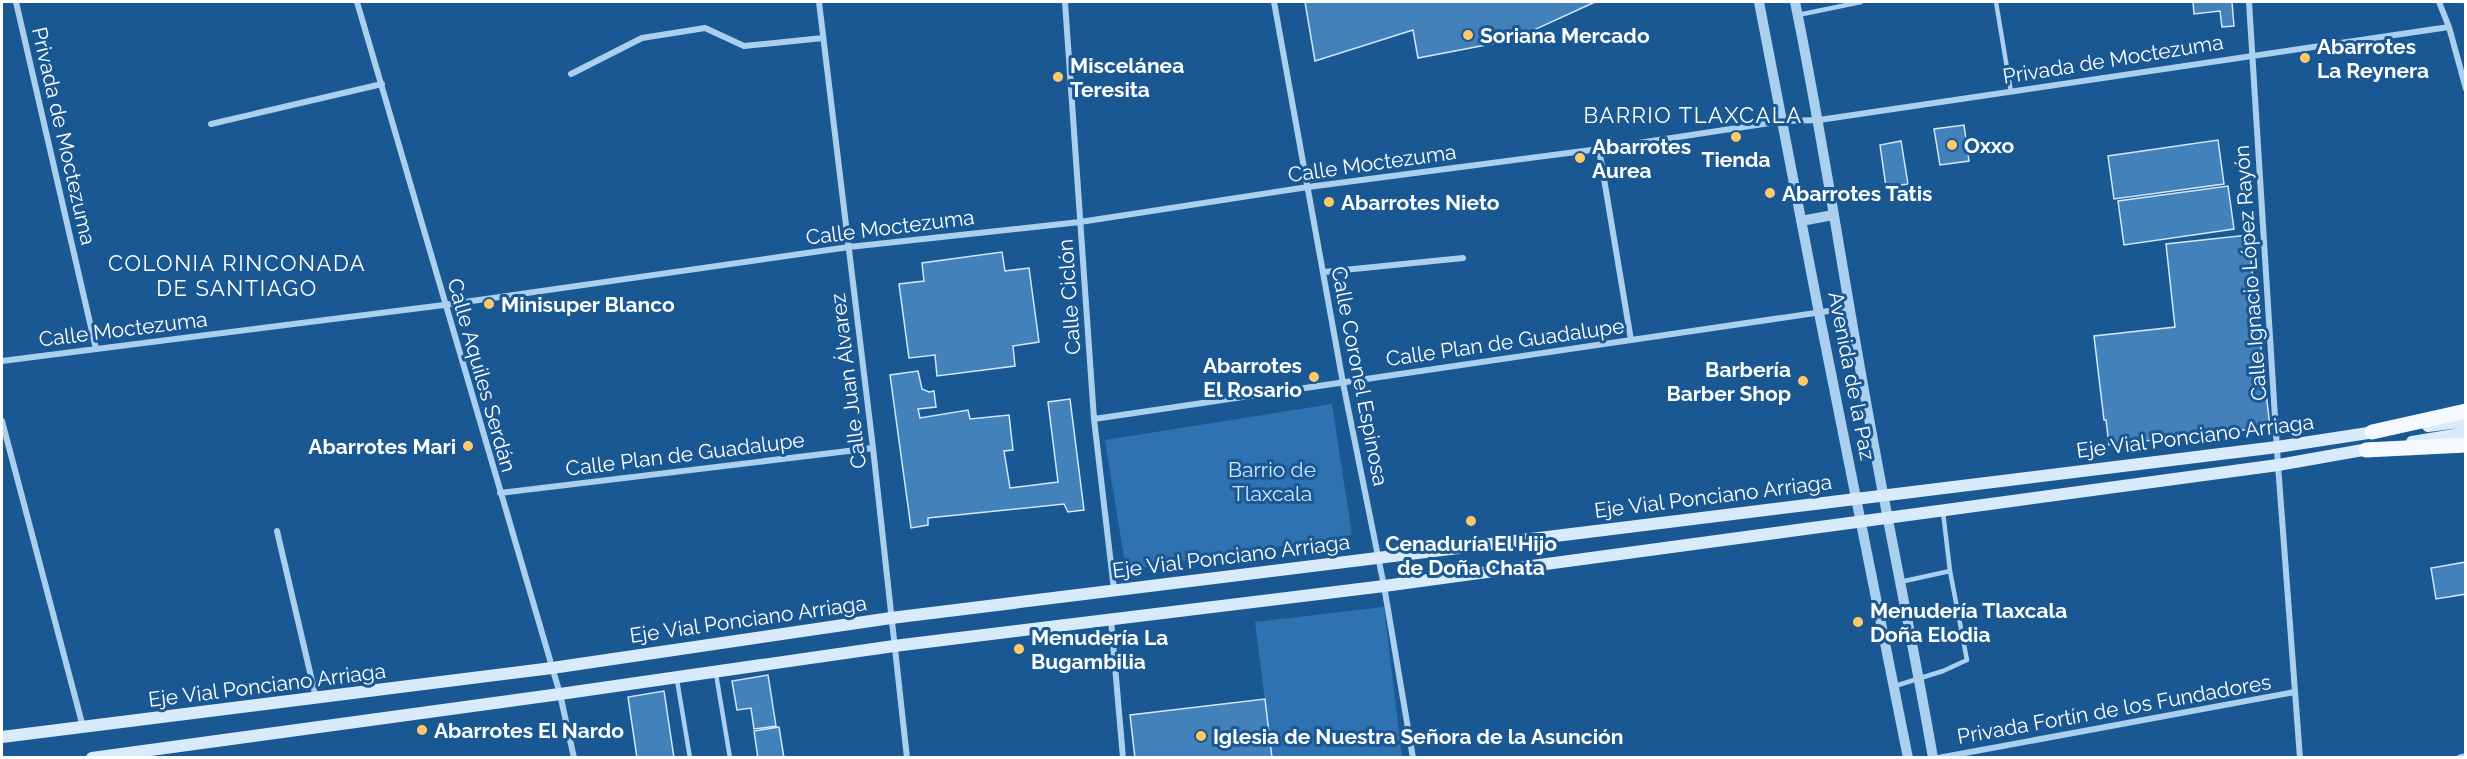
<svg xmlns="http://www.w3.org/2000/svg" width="2467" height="759" font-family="Raleway,sans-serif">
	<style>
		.green { fill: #2e72b1 }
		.building { fill: #4381ba; stroke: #d2e7fb; stroke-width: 1.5 }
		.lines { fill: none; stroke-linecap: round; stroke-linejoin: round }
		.path { stroke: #abcfef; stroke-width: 3; stroke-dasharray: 3 4.5; stroke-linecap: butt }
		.service { stroke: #abcfef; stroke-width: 4.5 }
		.minor { stroke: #abcfef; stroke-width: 6 }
		.tertiary { stroke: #abcfef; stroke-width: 10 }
		.secondary { stroke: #d9eafb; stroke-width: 12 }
		.primary { stroke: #f3f9ff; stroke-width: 15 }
		.poi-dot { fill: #ffc969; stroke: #1a5893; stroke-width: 2 }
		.labels { text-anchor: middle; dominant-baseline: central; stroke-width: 6; stroke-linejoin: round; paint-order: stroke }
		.poi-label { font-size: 21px; font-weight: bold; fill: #fff; stroke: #1a5893; text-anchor: start }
		.street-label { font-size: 21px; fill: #fff; stroke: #1a5893 }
		.park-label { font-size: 21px; fill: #d2e7fb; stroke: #1a5893 }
		.neighbourhood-label { font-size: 22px; letter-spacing: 1.5px; fill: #fff; stroke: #1a5893 }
	</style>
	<rect width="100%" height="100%" fill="#1a5893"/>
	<path class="green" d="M1332 404 1352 535 1126 570 1105 440Z
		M1384 607 1402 757H1272L1255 622Z"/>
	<path class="building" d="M1305 2H1595L1512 40 1418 58 1413 30 1315 61Z
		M2193 2H2232L2234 26 2222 27 2220 11 2194 14Z
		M1964 125 1969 161 1940 165 1934 129Z
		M2218 140 2224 184 2114 199 2108 156Z
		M1901 141 1908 184 1886 187 1880 145Z
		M2228 186 2234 229 2124 245 2118 201Z
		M2248 235 2270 427 2109 445 2106 420H2104L2094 336 2175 327 2166 244Z
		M1002 252 1005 271 1029 268 1039 342 1013 346 1015 366 937 376 935 355 909 358 899 284 924 281 922 263Z
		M918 371 922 389 929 392 934 391 936 407 918 409 920 418 968 410 970 419 1009 415 1013 450 1004 451 1010 488 1058 482 1048 402 1070 399 1084 510 1068 512 1064 504 928 518V525L911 528 890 375Z
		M2466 562V594L2436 599 2431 568Z
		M768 675 776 726 754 729 751 708 737 710 732 681Z
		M664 691 674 758H637L628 697Z
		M1265 699 1272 758H1135L1130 715Z
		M779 727 784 758H758L754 731Z"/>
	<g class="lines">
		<path class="path" d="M2464 2 2466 3"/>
		<path class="service" d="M1996 2 2011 92
			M1798 15 1861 2
			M1900 582 1950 571
			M716 674 730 758
			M677 680 690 758
			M1895 686 1943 671 1967 660 1950 571 1943 512"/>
		<path class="minor" d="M16 2 96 349
			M357 2 560 694 574 758
			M819 2 873 448 907 758
			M1065 2 1094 419 1114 590
			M1274 2 1343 383 1384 586 1413 758
			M2249 2 2278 465 2300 758
			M2439 2 2449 27 2466 89
			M571 74 642 38 705 28 744 46 823 38
			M211 124 382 84
			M1599 149 1631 340
			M1324 272 1463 258
			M2 361 444 305 849 247 1080 222 1308 187 1599 149 1783 121 1819 120 2449 27
			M1094 419 1849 308
			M2 421 83 727
			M500 493 873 448
			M277 531 316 698
			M1111 620 1123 758
			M1938 758 2295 692
			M2459 758 2466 756"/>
		<path class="tertiary" d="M1759 2 1819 313 1908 758
			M1795 2C1822 132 1841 264 1865 396 1886 516 1912 636 1933 758
			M1801 221 1833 215"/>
		<path class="secondary" d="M2428 426 2466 421
			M2412 442 2466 433
			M2 737 552 668 891 618 2277 447 2381 431
			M92 758 560 694 894 646 1384 586 2278 465 2374 448"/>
		<path class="primary" d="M2372 432 2466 411
			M2366 450 2466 445"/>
	</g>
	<g class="poi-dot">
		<circle cx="1468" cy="35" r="6"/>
		<circle cx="2305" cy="58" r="6"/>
		<circle cx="1058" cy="77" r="6"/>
		<circle cx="1736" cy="137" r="6"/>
		<circle cx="1952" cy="145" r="6"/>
		<circle cx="1580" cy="158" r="6"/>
		<circle cx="1770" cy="193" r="6"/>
		<circle cx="1329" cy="202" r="6"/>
		<circle cx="489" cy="304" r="6"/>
		<circle cx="1314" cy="377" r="6"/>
		<circle cx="1803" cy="381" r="6"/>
		<circle cx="468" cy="446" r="6"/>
		<circle cx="1471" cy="521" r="6"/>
		<circle cx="1858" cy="622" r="6"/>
		<circle cx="1019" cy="649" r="6"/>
		<circle cx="422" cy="730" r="6"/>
		<circle cx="1201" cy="736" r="6"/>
	</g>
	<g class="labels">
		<g class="poi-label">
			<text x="1480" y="35">Soriana Mercado</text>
			<text x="2317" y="46">Abarrotes<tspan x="2317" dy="24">La Reynera</tspan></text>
			<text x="1070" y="65">Miscelánea<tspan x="1070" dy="24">Teresita</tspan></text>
			<text x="1964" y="145">Oxxo</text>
			<text x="1592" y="146">Abarrotes<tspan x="1592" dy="24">Aurea</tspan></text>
			<text x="1736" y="159" text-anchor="middle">Tienda</text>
			<text x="1782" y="193">Abarrotes Tatis</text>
			<text x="1341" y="202">Abarrotes Nieto</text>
			<text x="501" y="304">Minisuper Blanco</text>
			<text x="1302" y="365" text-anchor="end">Abarrotes<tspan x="1302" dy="24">El Rosario</tspan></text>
			<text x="1791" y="369" text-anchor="end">Barbería<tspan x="1791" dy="24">Barber Shop</tspan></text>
			<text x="456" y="446" text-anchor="end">Abarrotes Mari</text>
			<text x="1471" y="543" text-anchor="middle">Cenaduría El Hijo<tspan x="1471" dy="24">de Doña Chata</tspan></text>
			<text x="1870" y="610">Menudería Tlaxcala<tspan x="1870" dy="24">Doña Elodia</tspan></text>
			<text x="1031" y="637">Menudería La<tspan x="1031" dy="24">Bugambilia</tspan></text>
			<text x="434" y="730">Abarrotes El Nardo</text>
			<text x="1213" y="736">Iglesia de Nuestra Señora de la Asunción</text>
		</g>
		<g class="street-label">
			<text transform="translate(2113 59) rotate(-9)">Privada de Moctezuma</text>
			<text transform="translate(64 136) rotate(77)">Privada de Moctezuma</text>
			<text transform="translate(1372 163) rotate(-8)">Calle Moctezuma</text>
			<text transform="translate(890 227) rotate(-7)">Calle Moctezuma</text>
			<text transform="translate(2250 273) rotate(-94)">Calle Ignacio López Rayón</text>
			<text transform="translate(1069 297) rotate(-94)">Calle Ciclón</text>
			<text transform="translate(123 329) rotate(-7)">Calle Moctezuma</text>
			<text transform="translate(1505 342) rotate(-8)">Calle Plan de Guadalupe</text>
			<text transform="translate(482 375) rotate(74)">Calle Aquiles Serdán</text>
			<text transform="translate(1360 376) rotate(79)">Calle Coronel Espinosa</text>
			<text transform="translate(1852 376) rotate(79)">Avenida de la Paz</text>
			<text transform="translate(848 381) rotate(-97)">Calle Juan Álvarez</text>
			<text transform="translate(2195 436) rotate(-7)">Eje Vial Ponciano Arriaga</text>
			<text transform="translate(685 454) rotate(-7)">Calle Plan de Guadalupe</text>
			<text transform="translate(1713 496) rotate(-7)">Eje Vial Ponciano Arriaga</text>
			<text transform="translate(1231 556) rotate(-7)">Eje Vial Ponciano Arriaga</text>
			<text transform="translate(748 619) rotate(-8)">Eje Vial Ponciano Arriaga</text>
			<text transform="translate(267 685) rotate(-7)">Eje Vial Ponciano Arriaga</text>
			<text transform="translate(2114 709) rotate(-10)">Privada Fortín de los Fundadores</text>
		</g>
		<g class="park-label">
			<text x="1272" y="469">Barrio de<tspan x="1272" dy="24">Tlaxcala</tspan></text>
		</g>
		<g class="neighbourhood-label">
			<text x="1693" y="115">BARRIO TLAXCALA</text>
			<text x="237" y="263">COLONIA RINCONADA<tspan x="237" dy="25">DE SANTIAGO</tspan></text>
		</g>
	</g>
	<rect width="2467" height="759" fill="none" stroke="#ffffff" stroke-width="6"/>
</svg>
